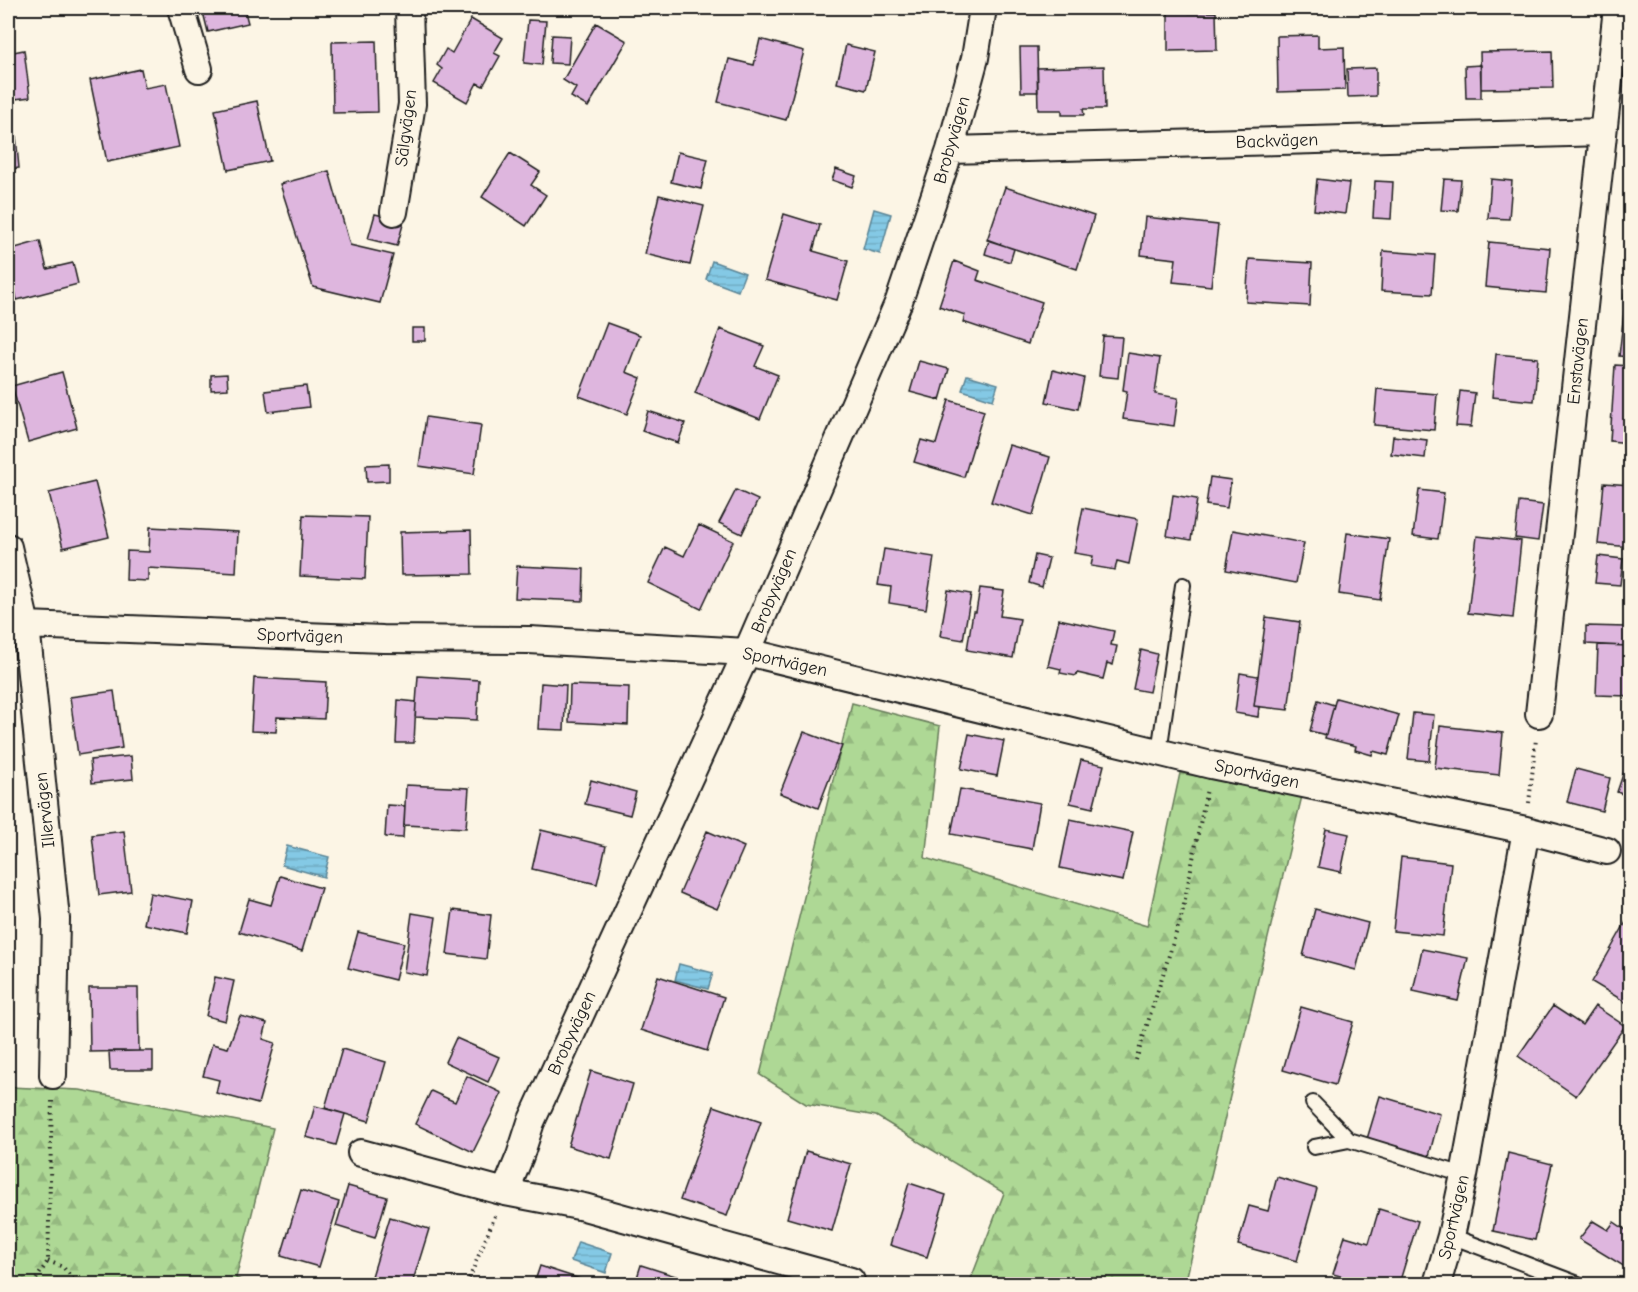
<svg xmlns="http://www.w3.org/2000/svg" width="1638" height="1292" font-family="'Comic Neue',sans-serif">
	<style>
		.forest { fill: url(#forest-firs); stroke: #657a58; stroke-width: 1.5 }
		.water { fill: url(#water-rules); stroke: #5a8495; stroke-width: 1.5 }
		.building { fill: #deb6de; stroke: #1c1c1c; stroke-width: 1.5 }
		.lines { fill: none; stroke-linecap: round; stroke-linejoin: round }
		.lane-casing { stroke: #1c1c1c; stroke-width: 18 }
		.street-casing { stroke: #1c1c1c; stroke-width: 30 }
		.path { stroke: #1c1c1c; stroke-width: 4; stroke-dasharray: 1.5 4.5; stroke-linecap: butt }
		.lane { stroke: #fcf5e5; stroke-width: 14 }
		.street { stroke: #fcf5e5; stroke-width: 26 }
		.labels { text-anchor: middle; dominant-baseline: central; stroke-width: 4.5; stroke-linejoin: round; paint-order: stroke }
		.street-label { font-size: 18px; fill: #1c1c1c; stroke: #fcf5e5 }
	</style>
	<defs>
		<pattern id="forest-firs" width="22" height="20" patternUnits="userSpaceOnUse" patternTransform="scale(1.5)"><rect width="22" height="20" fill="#aed895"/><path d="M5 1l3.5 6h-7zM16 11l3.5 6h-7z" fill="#95b980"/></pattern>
		<pattern id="water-rules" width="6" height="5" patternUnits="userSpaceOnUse" patternTransform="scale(1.5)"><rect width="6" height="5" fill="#84c9e5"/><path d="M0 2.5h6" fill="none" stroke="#71acc4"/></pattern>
	</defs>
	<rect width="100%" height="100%" fill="#fcf5e5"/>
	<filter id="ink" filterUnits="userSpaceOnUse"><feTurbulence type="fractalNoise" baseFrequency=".0167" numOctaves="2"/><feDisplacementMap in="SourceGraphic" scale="12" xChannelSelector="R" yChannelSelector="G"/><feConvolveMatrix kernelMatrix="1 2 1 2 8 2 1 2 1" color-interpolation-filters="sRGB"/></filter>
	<g filter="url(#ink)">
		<path class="forest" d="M852 703 940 726 925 858 1147 926 1180 773 1302 796 1185 1284H969L1004 1193 876 1116 806 1104 760 1075Z
			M8 1087 80 1090 273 1128 236 1278 250 1284H8Z"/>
		<path class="water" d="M874 209 891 214 880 254 863 249Z
			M712 261 745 273 738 291 706 279Z
			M967 375 998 384 993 400 962 390Z
			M287 846 329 857 324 877 282 865Z
			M679 964 713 973 708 989 675 980Z
			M578 1242 612 1253 606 1273 571 1261Z"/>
		<path class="building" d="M202 8H244L248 23 208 32Z
			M1168 9H1189V13L1216 12 1217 50 1168 51Z
			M471 19 503 38 494 53 500 56 483 86 477 83 467 102 434 83 442 69 437 65 446 49 452 53Z
			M528 20 546 21 542 65 524 63Z
			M596 23 627 41 588 107 571 97 576 88 563 80Z
			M552 35 570 36 568 64 550 63Z
			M1318 35V48L1344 47 1345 90 1278 92 1277 36Z
			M760 39 804 51 786 120 718 102 729 59 754 65Z
			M376 41 378 112 333 113 332 42Z
			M846 45 875 52 866 90 837 83Z
			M1020 47H1037L1038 92H1021Z
			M24 50 30 97 8 100V53Z
			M1552 51 1553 88 1481 89 1480 52Z
			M1481 65V98H1466L1465 66Z
			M1104 66 1105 109H1083L1084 115H1062V110H1038L1037 68Z
			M1376 68V96L1348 97 1347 69Z
			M141 69 145 88 166 84 179 147 107 162 90 80Z
			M257 101 270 161 228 170 215 110Z
			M15 125 19 168 8 169V126Z
			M678 152 708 159 701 189 671 182Z
			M510 153 540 172 531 185 546 195 526 226 482 197Z
			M836 169 856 176 852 187 832 180Z
			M329 171 350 245 393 255 380 303 313 287 280 184Z
			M1317 179 1349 183 1345 214 1314 210Z
			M1444 179 1461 180 1458 211 1441 210Z
			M1491 179 1512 181 1509 219 1488 218Z
			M1375 181 1393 182 1391 219 1373 218Z
			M1005 187 1094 216 1077 269 987 240Z
			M659 195 704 206 690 265 645 254Z
			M375 214 404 221 397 246 368 239Z
			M784 214 820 225 813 251 848 261 837 300 765 280Z
			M1145 217 1218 225 1211 286 1173 282 1176 259 1141 255Z
			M989 240 1014 249 1010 262 985 254Z
			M40 241 47 269 73 263 78 284 17 300 8 260V250Z
			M1489 242 1550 248 1546 293 1485 287Z
			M1383 251 1435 255 1432 294 1381 291Z
			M1249 259 1312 263 1310 306 1246 302Z
			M1628 260H1630V300L1624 299Z
			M954 261 980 271 977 280 1042 302 1028 344 963 322 965 315 939 306Z
			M1624 312 1630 313V357L1619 356Z
			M607 323 640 335 626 372 641 378 627 414 579 396Z
			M412 328H425V341H412Z
			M720 329 764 346 755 366 778 375 760 419 695 393Z
			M1103 336 1122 337 1118 378 1099 376Z
			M1128 353 1160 358 1155 394 1178 398 1174 426 1123 419 1127 391 1123 390Z
			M1496 354 1538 358 1534 401 1492 397Z
			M919 361 949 369 940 400 910 392Z
			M1615 365 1630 366V443L1610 441Z
			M1053 370 1084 378 1078 409 1046 402Z
			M62 372 77 428 28 442 12 386Z
			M227 374 228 389 211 390V375Z
			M306 386 309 407 268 412 265 391Z
			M1377 389 1437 394 1434 430 1374 425Z
			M1460 391 1475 393 1471 427 1456 426Z
			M949 400 984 411 964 477 914 462 921 440 936 444Z
			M648 411 685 423 678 443 642 431Z
			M426 417 481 425 474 474 419 466Z
			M1393 436 1427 440 1425 458 1391 454Z
			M1009 445 1050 457 1033 515 991 502Z
			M389 464V481L367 482 366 465Z
			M1210 477 1231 480 1227 508 1206 505Z
			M95 482 109 537 63 548 49 493Z
			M1604 483 1630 485V547L1598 544Z
			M736 490 758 500 742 534 719 523Z
			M1419 490 1444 493 1438 539 1413 536Z
			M1173 495 1197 499 1191 540 1167 536Z
			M1519 502 1543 505 1538 541 1515 538Z
			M1083 508 1138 519 1129 564 1117 561 1115 570 1091 566 1093 556 1074 553Z
			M303 515 368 517 365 579 300 576Z
			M699 525 733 541 701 609 648 583 665 547 684 556Z
			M150 527 238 532 236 573 148 568V581L126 580 127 551 149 552Z
			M471 530 472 574 401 575 400 532Z
			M1233 530 1304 543 1296 583 1226 570Z
			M1347 533 1389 539 1380 600 1339 594Z
			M1477 536 1521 541 1513 618 1468 613Z
			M884 549 934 557 926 609 889 603 891 587 878 585Z
			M1035 555 1049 558 1042 587 1029 583Z
			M1598 556 1623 559 1620 585 1595 583Z
			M517 566 584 569 583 601 515 598Z
			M980 588 1004 591 1000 616 1020 619 1013 658 967 650 973 612H976Z
			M948 590 971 594 963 640 940 636Z
			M1266 617 1300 622 1288 710 1254 706Z
			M1059 619 1114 631 1111 645 1117 646 1113 665 1107 663 1103 679 1077 673 1076 676 1060 673 1061 669 1048 666Z
			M1586 626 1626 627 1625 646 1586 644Z
			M1598 645 1630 646V693L1629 696 1596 695Z
			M1141 650 1157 654 1149 692 1133 689Z
			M1240 673 1258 676 1254 706 1259 707 1258 717 1235 713Z
			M418 676 479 680 477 720 415 717Z
			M254 678 326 682 324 719 277 717 276 732 251 731Z
			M541 683 566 685 564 730 538 729Z
			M570 685 629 687 628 725 569 722Z
			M114 691 122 748 78 755 70 697Z
			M1336 698 1399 715 1388 755 1373 751 1372 755 1355 750 1356 746 1325 738Z
			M398 700 416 702 414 743H396Z
			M1318 700 1334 705 1326 735 1310 731Z
			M1413 713 1434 715 1429 761 1408 759Z
			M1440 726 1503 733 1499 775 1435 768Z
			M804 732 842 746 818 808 780 793Z
			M969 734 1004 741 997 776 961 769Z
			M1630 754V797L1617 792Z
			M131 756 133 779 92 783 90 760Z
			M1081 760 1104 765 1093 808 1070 803Z
			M1576 769 1610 778 1602 811 1567 802Z
			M591 780 636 792 630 815 585 804Z
			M406 785 469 788 466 828 404 825Z
			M960 789 1040 803 1032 849 951 834Z
			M387 805 405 806 403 838 385 837Z
			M1070 819 1133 832 1123 881 1060 868Z
			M1326 829 1349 834 1341 872 1318 867Z
			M541 830 606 846 597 884 532 869Z
			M124 831 131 891 99 895 92 835Z
			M707 831 744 847 717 909 680 893Z
			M1401 857 1451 863 1443 936 1393 931Z
			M280 876 321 888 302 951 239 932 249 899 271 905Z
			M150 893 193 901 187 933 144 924Z
			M1315 909 1368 923 1356 970 1303 956Z
			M453 910 491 915 486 959 447 954Z
			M412 913 436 917 427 976 404 972Z
			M1630 915V1005L1592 982Z
			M358 932 404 943 395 980 348 968Z
			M1422 949 1468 958 1458 1001 1413 991Z
			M658 976 724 997 707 1051 641 1030Z
			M215 977 234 981 225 1021 206 1016Z
			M89 988H138L139 1051 90 1052Z
			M1553 1006 1582 1025 1595 1006 1625 1026 1576 1096 1518 1056Z
			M1301 1007 1353 1022 1335 1085 1283 1070Z
			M240 1016 267 1023 263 1039 275 1043 258 1104 216 1093 219 1080 203 1076 212 1044 228 1048Z
			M456 1038 499 1057 488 1082 445 1062Z
			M342 1049 386 1062 369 1121 325 1108Z
			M109 1051H153V1070H110Z
			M591 1071 633 1084 611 1159 568 1146Z
			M467 1076 502 1093 473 1152 415 1124 431 1091 455 1102Z
			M1380 1096 1440 1114 1429 1156 1367 1139Z
			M315 1106 345 1114 336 1145 306 1137Z
			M714 1106 761 1122 727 1216 680 1200Z
			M806 1151 851 1164 832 1231 787 1218Z
			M1508 1153 1552 1164 1535 1240 1493 1231Z
			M1277 1177 1317 1189 1297 1261 1238 1245 1249 1206 1268 1211Z
			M909 1183 946 1195 927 1257 890 1245Z
			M348 1186 387 1197 375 1238 336 1226Z
			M301 1190 339 1202 319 1267 281 1256Z
			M1379 1209 1418 1221 1399 1284H1369L1333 1274 1345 1236 1369 1243Z
			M390 1217 429 1229 412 1284 370 1283Z
			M1593 1221 1608 1230 1614 1222 1630 1233V1270L1579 1239Z
			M641 1265 688 1280 687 1284H635Z
			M540 1266 586 1281 585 1284H534Z"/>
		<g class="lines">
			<g class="lane-casing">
				<path id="lane" d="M1159 752 1183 585
					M1313 1103 1349 1140
					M1314 1147 1349 1140 1464 1175
					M1451 1236 1578 1284"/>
			</g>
			<g class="street-casing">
				<path id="street" d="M181 8 199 69
					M950 150 1603 132
					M394 212 412 104 409 8
					M8 547 26 625 56 919 53 1075
					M26 625 383 639 529 640 747 652 1211 765 1526 830 1607 851
					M1539 714 1617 8
					M361 1153 505 1192
					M851 1281 584 1207 505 1192 520 1156 531 1122 747 652 899 301 950 150 975 58 983 8
					M1437 1284 1451 1236 1464 1175 1526 830"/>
			</g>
			<path class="path" d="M1529 803 1536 739
				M1136 1060 1182 914 1207 789
				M48 1261 63 1267 77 1284
				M33 1284 48 1261 52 1101
				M467 1284 495 1216"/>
			<use href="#lane" class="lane"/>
			<use href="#street" class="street"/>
		</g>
	</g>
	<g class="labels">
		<g class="street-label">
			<text transform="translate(406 128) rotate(-83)">Sälgvägen</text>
			<text transform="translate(952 140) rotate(-74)">Brobyvägen</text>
			<text transform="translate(1277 141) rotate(-2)">Backvägen</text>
			<text transform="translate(1578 361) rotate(-84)">Enstavägen</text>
			<text transform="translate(774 591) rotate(-67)">Brobyvägen</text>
			<text transform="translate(300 636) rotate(2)">Sportvägen</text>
			<text transform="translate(785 662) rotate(12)">Sportvägen</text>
			<text transform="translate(1257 774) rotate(12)">Sportvägen</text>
			<text transform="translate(45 810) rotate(-96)">Illervägen</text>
			<text transform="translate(572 1033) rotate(-65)">Brobyvägen</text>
			<text transform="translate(1454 1217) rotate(-77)">Sportvägen</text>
		</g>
	</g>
	<rect width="1638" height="1292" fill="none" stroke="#fcf5e5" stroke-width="30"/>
	<rect x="15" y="15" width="1608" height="1262" fill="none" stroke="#1c1c1c" stroke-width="2" filter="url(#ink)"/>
</svg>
